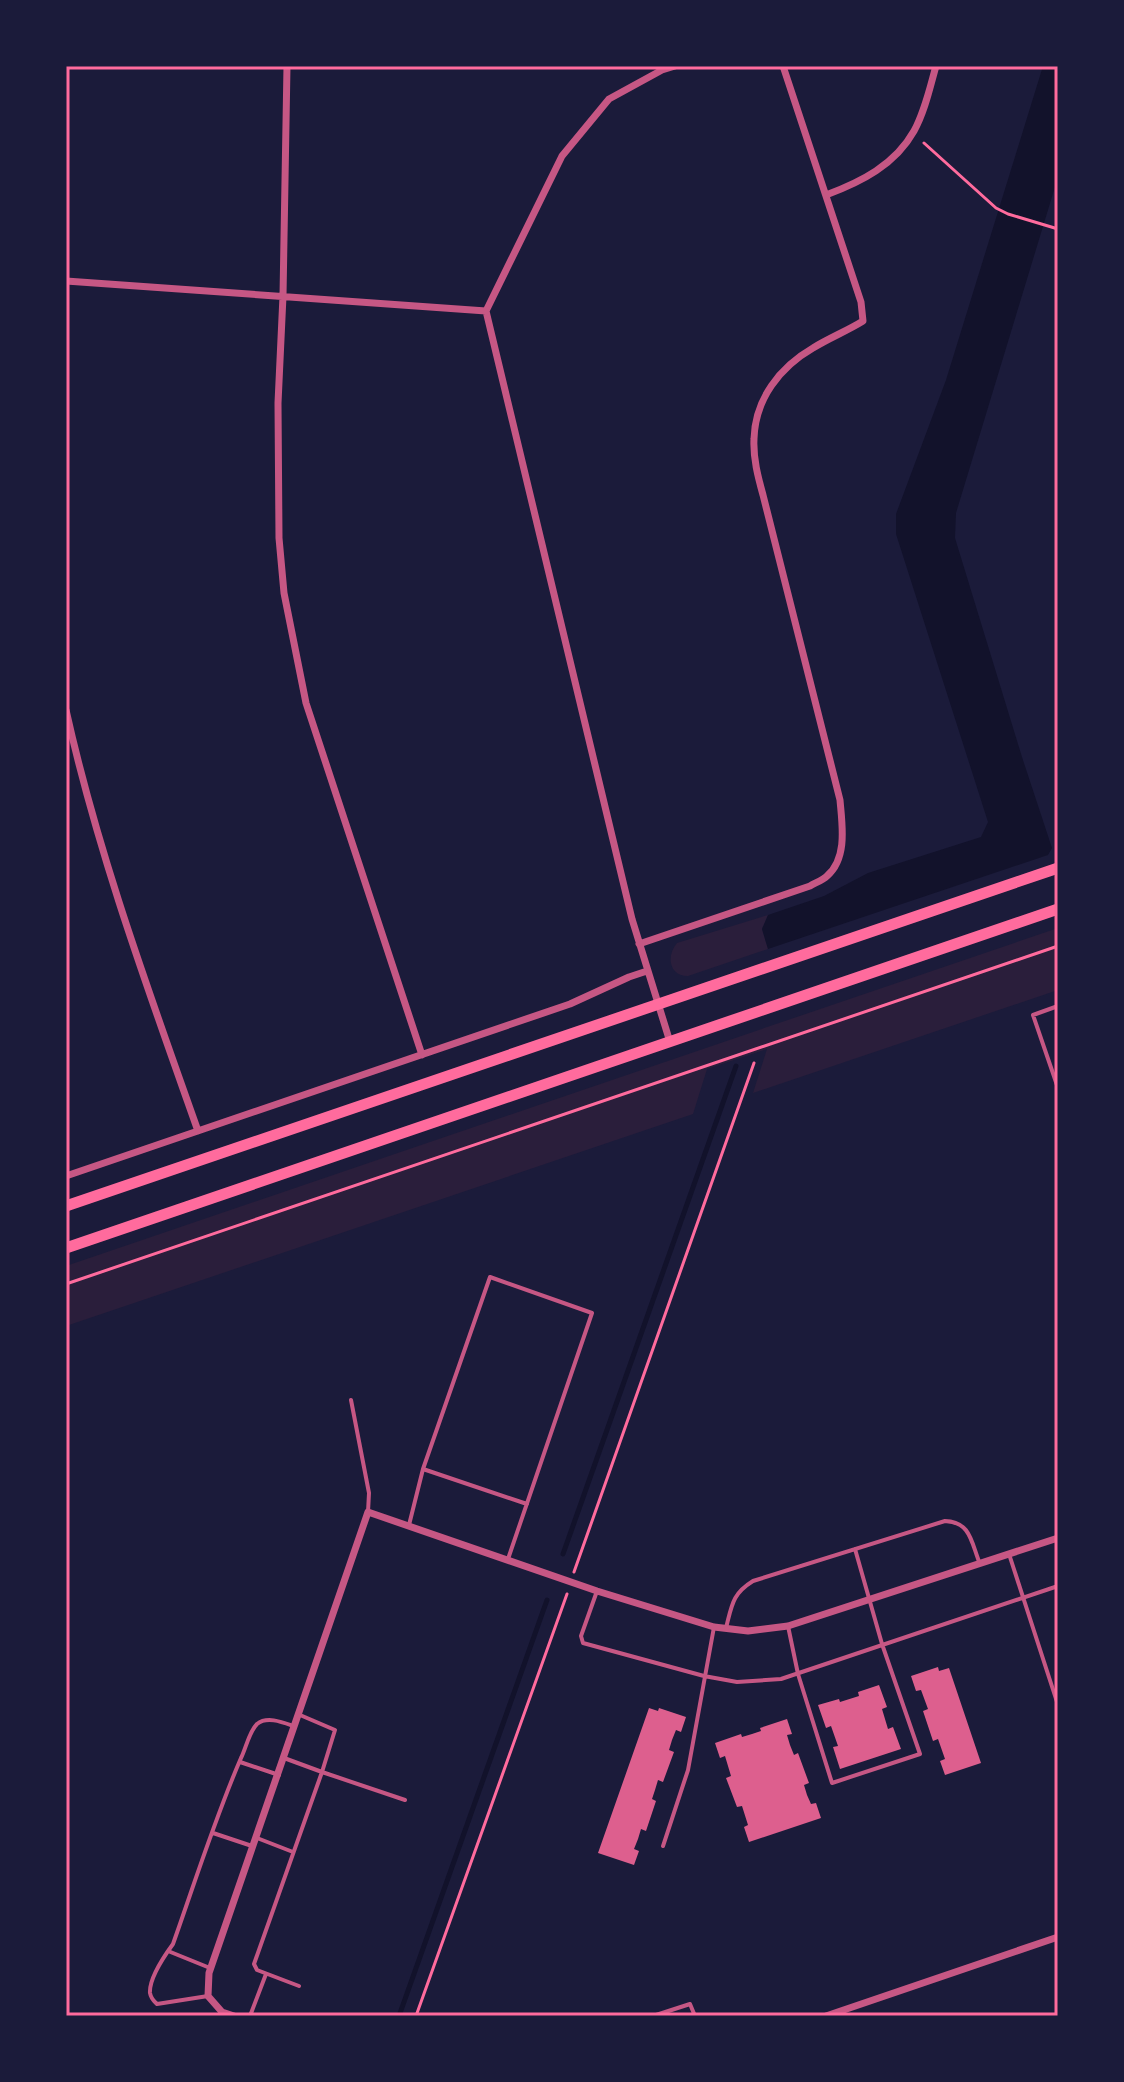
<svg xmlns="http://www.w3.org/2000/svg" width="1124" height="2082" font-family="Raleway,sans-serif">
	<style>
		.green { fill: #2a1e3b }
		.water { fill: #12122b }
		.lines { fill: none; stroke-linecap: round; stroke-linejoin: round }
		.stream { stroke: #12122b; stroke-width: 5 }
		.building { fill: #dd5f8e }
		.path { stroke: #ff6b9d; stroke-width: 3 }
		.service { stroke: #c65784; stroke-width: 4 }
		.minor { stroke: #c65784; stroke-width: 7 }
		.primary { stroke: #ff6b9d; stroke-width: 11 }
		.neatline { fill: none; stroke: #ff6b9d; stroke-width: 3 }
	</style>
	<rect width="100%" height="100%" fill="#1b1b3a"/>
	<path class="green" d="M768 915 762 929 768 949 688 976C669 976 666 956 677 943Z
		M1058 928V990L753 1093 767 1049 707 1069 693 1114 66 1326V1266Z"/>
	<path class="water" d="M1043 66H1058V177L956 513 955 538 1022 757 1052 848 1048 855 768 949 762 929 768 915 824 896 868 873 981 837 988 822 896 534V514L946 380Z"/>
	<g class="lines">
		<path class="stream" d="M563 1554 736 1066
			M399 2016 547 1600"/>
	</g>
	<path class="building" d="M938 1667 939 1671 949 1668 981 1763 945 1775 940 1761 945 1759 938 1739 933 1741 923 1711 928 1709 921 1690 916 1691 911 1676Z
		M879 1685 887 1707 882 1709 888 1729 893 1727 901 1749 840 1769 833 1747 838 1746 831 1726 826 1728 818 1705 839 1699 840 1702 859 1696 858 1692Z
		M649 1708 658 1711 659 1708 686 1717 681 1732 676 1730 672 1740 669 1750 674 1752 663 1782 658 1780 655 1790 652 1799 656 1801 646 1831 641 1829 638 1839 634 1849 639 1851 634 1865 598 1853Z
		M787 1719 792 1734 787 1735 790 1745 794 1755 798 1753 809 1783 804 1785 807 1795 811 1804 816 1803 821 1818 749 1842 744 1827 748 1825 742 1806 737 1807 726 1778 731 1776 725 1756 720 1758 715 1743 741 1734 742 1737 752 1734 761 1731 760 1728Z"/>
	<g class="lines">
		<path class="path" d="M924 143 996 208 1008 214 1058 229
			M66 1284 1058 946
			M574 1572 754 1063
			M416 2016 567 1594"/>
		<path class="service" d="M1058 1006 1033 1015 1058 1088
			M351 1400 369 1493 368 1512
			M423 1469 527 1504
			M409 1525 423 1469 490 1277 592 1313 508 1559
			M1009 1554 1058 1705
			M597 1591 581 1636 583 1643 704 1676 737 1682 781 1679 1058 1586
			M788 1626 798 1674 832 1783 920 1754 882 1644 855 1549
			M726 1628C732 1605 732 1594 753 1581L945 1521C971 1522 971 1542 980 1564
			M300 1715 335 1730 322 1772 405 1800
			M284 1758 322 1772 254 1964 257 1970 299 1986
			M240 1762 279 1775
			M213 1833 252 1846
			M257 1838 293 1852
			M663 1846 688 1770 714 1627
			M168 1951 210 1968
			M208 1996 157 2004C154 2001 151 1999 150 1993 149 1979 165 1955 173 1944 195 1882 215 1818 241 1758 246 1748 249 1732 257 1724 267 1716 282 1722 293 1726
			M250 2016 266 1974
			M653 2016 690 2004 695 2016"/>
		<path class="minor" d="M287 66 283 296 278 403 279 538 284 593 306 703 422 1055
			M826 195C861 182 895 165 914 131 925 111 930 87 936 66
			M66 281 486 311 562 156 609 99 662 70 675 66
			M486 311 632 919 670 1042
			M66 710C98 854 149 992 198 1131
			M639 944 810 886C815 883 823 880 827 876 848 858 842 824 840 800L763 495C758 477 753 458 754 439 755 399 780 367 813 348 829 338 847 331 863 321L861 302 783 66
			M66 1176 570 1004 629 977 647 971
			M234 2016 222 2012 208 1996 209 1973 368 1512 597 1591 714 1627 748 1631 788 1626 1058 1538
			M826 2016 1058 1937"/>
		<path class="primary" d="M66 1206 1058 868
			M66 1248 1058 909"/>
	</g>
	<rect width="1124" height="2082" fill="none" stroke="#1b1b3a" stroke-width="136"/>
	<rect x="68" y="68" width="988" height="1946" class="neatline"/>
</svg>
